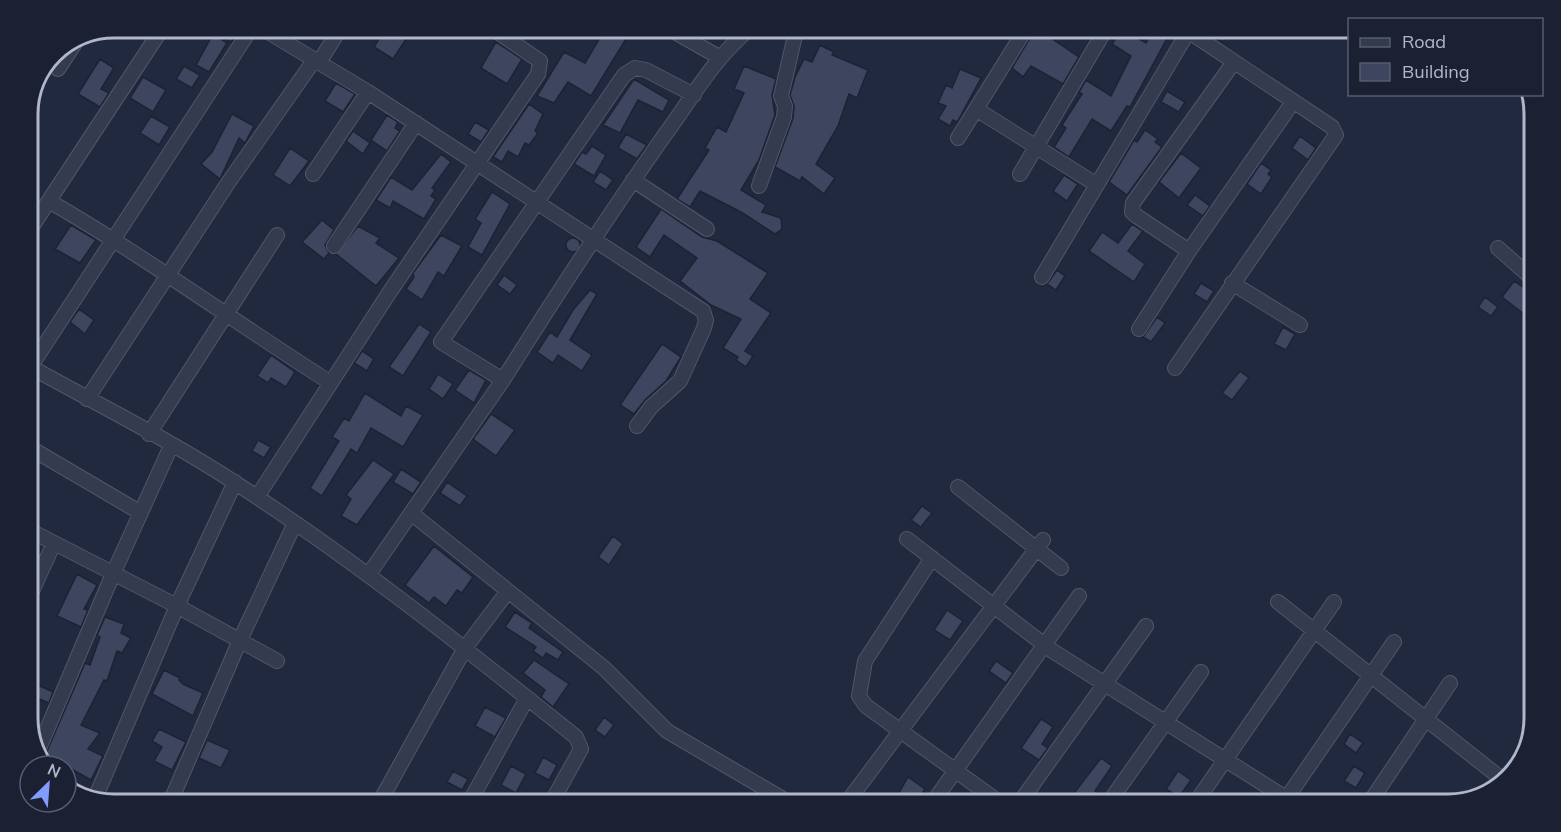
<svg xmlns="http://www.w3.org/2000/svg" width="1561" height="832" font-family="Mulish,sans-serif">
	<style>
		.building { fill: #3d455f; stroke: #1d2235; stroke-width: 1.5 }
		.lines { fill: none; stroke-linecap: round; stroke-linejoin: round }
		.street-casing { stroke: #515669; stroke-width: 16 }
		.street { stroke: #353b4e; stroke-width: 14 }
		.rim { fill: none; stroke: #b1b6ca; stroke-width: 3 }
	</style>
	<rect width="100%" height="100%" fill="#21293e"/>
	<path class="building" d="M225 27H241L231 42 220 35Z
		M386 27H414L393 59 374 47Z
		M1154 27 1171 31 1130 107 1127 106 1111 131 1092 119 1069 157 1054 147 1066 128 1062 125 1082 94 1079 92 1086 80 1111 96 1131 56 1112 44 1122 29 1146 43Z
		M1200 27H1233L1223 42Z
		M1036 28 1079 57 1063 84 1031 66 1023 77 1012 68Z
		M605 29 626 39 591 96 568 82 554 103 537 96 564 52 585 63Z
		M213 34 227 43 209 72 196 65Z
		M496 42 522 59 507 84 481 68Z
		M820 45 834 52 832 55 868 70 857 98 849 94 838 126 816 164 835 178 824 194 802 177 800 181 775 167 793 118 794 106 790 95 795 77 804 59 812 62Z
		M100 59 114 68 101 89 109 93 100 107 78 94Z
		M184 66 200 75 192 88 176 79Z
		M744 66 776 79 772 95 775 115 759 160 741 190 766 205 762 212 781 218 782 229 775 234 741 212 700 191 690 207 677 199 709 150 705 148 717 127 726 132 744 93 734 89Z
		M960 69 981 78 959 119 957 122 953 120 950 126 938 119 946 106 938 103 946 85 952 88Z
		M143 77 166 90 153 112 130 98Z
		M634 79 669 100 663 112 638 100 620 133 603 125Z
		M336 83 355 94 343 112 325 101Z
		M1167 91 1185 102 1179 112 1161 102Z
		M529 104 543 114 535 131 538 133 529 145 525 143 518 157 508 151 502 162 493 157Z
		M232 114 254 126 245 143 239 138 220 179 201 164 212 152Z
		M387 115 398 122 395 128 400 131 387 151 371 140Z
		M151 116 170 127 159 145 140 133Z
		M475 122 489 130 481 142 468 134Z
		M1145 130 1158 139 1155 142 1162 147 1127 195 1109 182 1134 140 1137 142Z
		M353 131 370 143 363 154 346 141Z
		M626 134 647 145 637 159 618 148Z
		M1300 136 1316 148 1308 160 1292 148Z
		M592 146 606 155 594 176 574 164 582 152 586 154Z
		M290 148 309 161 290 186 273 175Z
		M1181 153 1201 168 1179 198 1159 182Z
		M441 154 451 162 432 188 435 190 431 196 436 199 424 219 393 201 390 208 376 200 391 177 412 190Z
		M1261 163 1271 170 1268 174 1272 177 1261 194 1247 184Z
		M600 171 613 180 606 190 593 182Z
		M1064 175 1078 184 1067 201 1053 191Z
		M492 192 510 204 482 255 468 247 481 223 475 219Z
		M1195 195 1210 206 1203 216 1187 205Z
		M661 209 702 237 717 241 768 273 750 299 771 313 745 351 753 356 746 367 736 360 738 357 723 348 741 319 711 305 680 281 697 258 664 235 650 257 636 247Z
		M322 220 334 230 325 245 329 253 324 259 302 242Z
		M1132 224 1143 231 1128 251 1145 264 1134 282 1089 251 1102 232 1118 243Z
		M71 225 96 240 80 263 55 249Z
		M358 226 380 238 376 243 399 258 376 286 336 254Z
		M441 235 462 246 444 276 438 272 422 300 406 289 414 277 413 273Z
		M566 245a7 7 0 1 1 14 0a7 7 0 1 1-14 0Z
		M1057 270 1065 276 1056 290 1047 284Z
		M504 275 517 285 510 294 497 285Z
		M1514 281 1534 294V322L1502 297Z
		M1201 283 1214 291 1207 302 1194 294Z
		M590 290 597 294 570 340 592 355 582 371 558 355 553 363 537 352 550 332 557 337 573 310Z
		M1485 297 1498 307 1491 316 1478 307Z
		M79 309 94 320 85 334 70 322Z
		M1157 317 1165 323 1151 342 1143 337Z
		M419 324 431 332 403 376 389 367Z
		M1283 327 1295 334 1286 350 1274 344Z
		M662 344 681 357 666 381 645 400 634 414 620 405Z
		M362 351 374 359 367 371 354 363Z
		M271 355 295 372 286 387 271 378 268 383 257 376Z
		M469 370 486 380 474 403 455 390Z
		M1240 371 1249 378 1232 400 1222 393Z
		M438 374 453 384 443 399 429 389Z
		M365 393 401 416 406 406 423 415 403 447 371 428 357 453 351 449 322 496 310 488 339 441 332 437 344 418 349 421Z
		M491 414 515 430 496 456 473 439Z
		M258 440 271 447 264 458 252 451Z
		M373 460 394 474 357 525 341 516 351 499 346 495Z
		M401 469 421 482 413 494 393 482Z
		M447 482 467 496 460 506 440 493Z
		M922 506 932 513 921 527 911 520Z
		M613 536 623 544 609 565 598 557Z
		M434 546 473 577 462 593 457 590 446 606 434 597 429 603 405 585Z
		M77 574 97 585 84 609 88 610 81 627 57 616Z
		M947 610 963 621 950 640 934 630Z
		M515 612 532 623 529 628 563 652 558 660 546 653 543 658 533 651 536 647 505 627Z
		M105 617 124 624 121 633 131 638 122 653 117 651 107 681 104 680 81 725 100 733 88 749 103 756 91 780 66 766 41 765 85 663 90 665 100 637 97 635Z
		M534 660 569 684 553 707 541 697 545 690 523 673Z
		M996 661 1013 673 1006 683 989 671Z
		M164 670 180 678 179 680 183 684 203 693 193 716 152 694Z
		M27 680 53 692 49 703 27 694Z
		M485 707 506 718 495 737 475 726Z
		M604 717 614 725 605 737 595 730Z
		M1041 719 1053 727 1042 744 1048 748 1039 760 1021 748Z
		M159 729 186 742 172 770 154 761 162 747 152 741Z
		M1350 734 1363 743 1356 753 1344 744Z
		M207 740 230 750 221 768 199 758Z
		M543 757 557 765 549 780 535 773Z
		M1101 758 1112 766 1095 791 1101 794 1093 805H1082L1071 797Z
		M511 766 526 774 516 793 501 785Z
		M1354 766 1365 773 1356 788 1344 781Z
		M453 771 468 779 462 790 447 782Z
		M1178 771 1191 780 1179 797 1166 789Z
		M908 777 925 789 914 805H892Z"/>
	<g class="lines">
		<g class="street-casing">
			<path id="street" d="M260 27 368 92 703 311 706 320 704 328 680 381 651 407 637 426
				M666 27 719 57
				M320 61 341 27
				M1234 62 1133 203 1132 212 1138 217 1189 251 1293 102
				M58 69 75 43
				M694 95 646 70 635 68 624 75 441 342 503 380C555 297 608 216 664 136 692 98 715 56 752 27
				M976 109 1097 185
				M958 138 1027 27
				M313 174 368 92
				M1020 174 1107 27
				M633 180 707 229
				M759 186 784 117 785 106 781 96 797 27
				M49 201C146 257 236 323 331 383
				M27 234 163 27
				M334 246 416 123
				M1498 248 1534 280
				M1042 277 1191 27
				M1232 283 1300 325
				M1139 329 1189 251
				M27 365C97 404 170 440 237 484 356 561 465 648 576 737L581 749 550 805
				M1175 368 1336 135 1332 127 1188 31
				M27 372 252 27
				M87 399 228 183 315 59
				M149 434 277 235
				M27 446 141 513
				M958 487 1061 568
				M257 497 389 293 538 74 540 61 499 33
				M411 513 604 668 667 731 793 805
				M27 529 177 606 277 661
				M907 539 1051 650 1297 805
				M932 558 865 661 859 696 866 706 1003 805
				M369 574 503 380
				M27 602 54 543
				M1278 602 1503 780
				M37 753 113 574 171 446
				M94 801 177 606 235 482
				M169 805 240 640 295 523
				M378 805 465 648 508 591
				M468 805 527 698
				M845 805 1043 540
				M931 805 1079 596
				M1018 805 1146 626
				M1107 805 1201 672
				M1194 805 1334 602
				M1282 805 1394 642
				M1368 805 1450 683"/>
		</g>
		<use href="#street" class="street"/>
	</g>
	<path d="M0 0H1561V832H0ZM114 38H1448A76 76 0 0 1 1524 114V718A76 76 0 0 1 1448 794H114A76 76 0 0 1 38 718V114A76 76 0 0 1 114 38Z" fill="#1b2033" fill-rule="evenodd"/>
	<path class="rim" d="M114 38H1448A76 76 0 0 1 1524 114V718A76 76 0 0 1 1448 794H114A76 76 0 0 1 38 718V114A76 76 0 0 1 114 38Z"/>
	<rect x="1348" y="18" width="195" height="78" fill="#1b2033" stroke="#575c6f" stroke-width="1.5"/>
	<rect x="1360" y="38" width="30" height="9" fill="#353b4e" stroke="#575c6f" stroke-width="1.5"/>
	<text x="1402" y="48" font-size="18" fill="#b1b6ca">Road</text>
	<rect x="1360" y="63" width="30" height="18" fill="#3d455f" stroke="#575c6f" stroke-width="1.5"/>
	<text x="1402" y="78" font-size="18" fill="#b1b6ca">Building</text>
	<g transform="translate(48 784) rotate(25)"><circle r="28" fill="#1b2033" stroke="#575c6f" stroke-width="1.5"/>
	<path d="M0-4.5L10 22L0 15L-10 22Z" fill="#819bff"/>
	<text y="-9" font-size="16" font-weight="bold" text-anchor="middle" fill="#b1b6ca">N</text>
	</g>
</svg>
